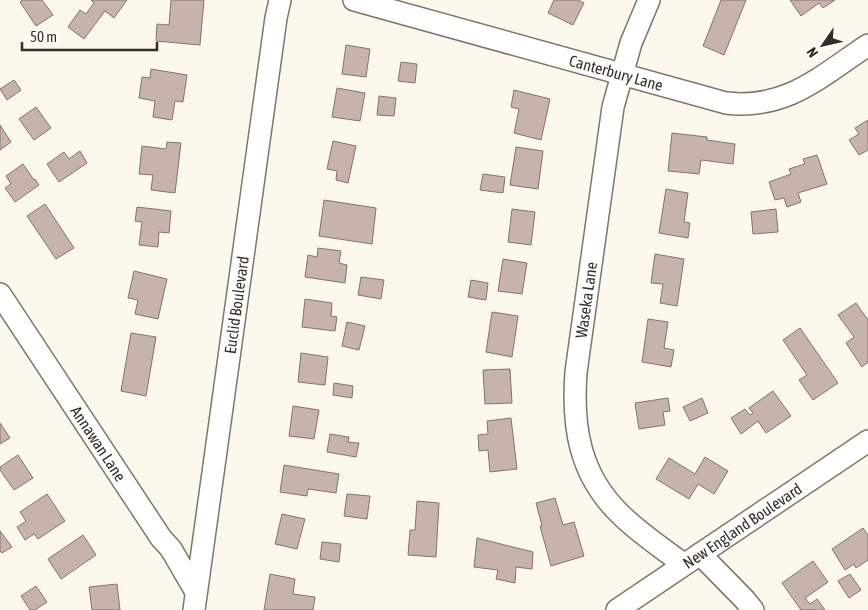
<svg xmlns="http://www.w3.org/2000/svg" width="868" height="610" font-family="'Asap Condensed',sans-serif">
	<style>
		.building { fill: #c6b3ab; stroke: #84736b }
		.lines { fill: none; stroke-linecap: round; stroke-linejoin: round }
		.street-casing { stroke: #7f7667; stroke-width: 24 }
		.street { stroke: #fff; stroke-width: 21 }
		.labels { text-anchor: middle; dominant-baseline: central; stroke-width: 4; stroke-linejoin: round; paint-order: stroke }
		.street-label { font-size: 16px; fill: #322f28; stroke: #fff }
	</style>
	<rect width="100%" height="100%" fill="#fdf8ee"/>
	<path class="building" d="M22 0H42L53 15 36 26 20 2Z
		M91 0H127L114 18 105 11 84 39 68 27 80 10 86 14 94 3Z
		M171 0H204L200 45 156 41 157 24 169 25Z
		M554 0H578L584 3 573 25 548 13Z
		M721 0H746L724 55 703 46Z
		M790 0H835L823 8 819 3 801 16Z
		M346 45 370 49 366 77 342 74Z
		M401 62 417 64 415 83 398 81Z
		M151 69 187 75 183 102 175 101 172 120 153 117 155 101 139 98 142 77 150 78Z
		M14 80 21 90 7 100 0 89Z
		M337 88 365 93 360 121 332 117Z
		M514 90 550 99 541 140 514 133 519 109 511 107Z
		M379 96 396 98 394 116 377 115Z
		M36 107 51 128 34 140 19 119Z
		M868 120V150L859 155 849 140 859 134 855 128Z
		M0 125 11 142 0 150Z
		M672 133 707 137V140L735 144 733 164 701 160 699 174 668 171Z
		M333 141 356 146 348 183 336 180 337 171 327 169Z
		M167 142 181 143 175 193 151 190 153 175 139 174 142 146 166 149Z
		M516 147 543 151 538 189 510 185Z
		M80 151 87 163 59 182 47 164 64 152 69 159Z
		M817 155 827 184 798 193 801 202 787 207 784 198 775 200 769 182 791 174 789 169 805 164 803 159Z
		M23 164 34 180 35 179 39 185 15 202 5 188 11 184 6 176Z
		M483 174 505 177 503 193 480 190Z
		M666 189 688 193 684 222 690 223 688 238 659 233Z
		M324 200 376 208 372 244 319 236Z
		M45 204 74 248 56 259 27 216Z
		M137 207 171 211 169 233 159 232 158 247 139 245 142 222 135 221Z
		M512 209 535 212 531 245 508 242Z
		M776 209 778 232 753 234 751 212Z
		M318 248 341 251 339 263 347 265 345 283 305 277 308 255 317 257Z
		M655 254 684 259 677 306 660 303 663 284 651 283Z
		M503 259 527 263 522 294 498 291Z
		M134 271 167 279 158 319 135 314 138 300 128 298Z
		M361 277 384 280 381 299 358 295Z
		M471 280 488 283 486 300 468 297Z
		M305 299 332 303 331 316 337 317 335 331 302 327Z
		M856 303 868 320V362L862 367 846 343 854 337 838 315Z
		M492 312 518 316 512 357 486 352Z
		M648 319 668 322 664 348 674 350 671 367 642 362Z
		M347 322 365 326 359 350 342 346Z
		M800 328 838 383 813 400 799 380 807 375 783 340Z
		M131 333 156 337 146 396 121 391Z
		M301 353 328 357 325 385 298 382Z
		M510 369 512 403 485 404 483 370Z
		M334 383 353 386 352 398 333 395Z
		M773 391 791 416 766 433 758 421 741 434 731 418 745 409 750 415 753 413 749 408Z
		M668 398 670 411 663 412 665 425 639 429 635 403Z
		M702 398 708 413 690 421 683 407Z
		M293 406 319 410 314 439 289 436Z
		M511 418 517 469 490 472 488 450 479 451 478 435 488 434 487 421Z
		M0 423 10 438 0 444Z
		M330 434 349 437 348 442 359 443 356 457 327 452Z
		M18 455 33 478 14 490 0 470V467Z
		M705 457 728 471 714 494 698 484 689 499 656 479 669 458 695 474Z
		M284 465 339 474 336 493 308 489 307 496 280 492Z
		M47 494 65 521 38 539 34 534 25 540 17 527 26 521 20 512Z
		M347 494 370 496 367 519 344 516Z
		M555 498 563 525 574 522 584 556 551 566 540 526H542L536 503Z
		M417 501 439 503 436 557 408 555 410 530H415Z
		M282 514 305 519 297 549 275 544Z
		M863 528 868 535V560L856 568 854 564 845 570 832 549Z
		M0 531 12 547 2 553 0 551Z
		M83 535 96 555 61 579 48 559Z
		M477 538 533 552 532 569 516 567 515 583 496 579 498 570 474 567Z
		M322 542 341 544 339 562 320 559Z
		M813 561 828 582 805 598 810 604 817 599 825 610H801L782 583Z
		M270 574 295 579 293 594 315 597 313 610H264Z
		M850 574 861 590 849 598 838 581Z
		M117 584 120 610H92L89 587Z
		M36 586 47 602 35 610H30L21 596Z"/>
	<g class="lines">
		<g class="street-casing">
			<g id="street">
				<path id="s1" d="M354 0 726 103C787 110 821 76 868 45"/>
				<path d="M649 0 631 43 613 107 576 372C572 426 579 474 620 514 639 533 662 548 683 564"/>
				<path id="s2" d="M0 294 161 538 171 549 196 592"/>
				<path d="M700 554 745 600 753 610"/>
				<path id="s3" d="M194 610 276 18 280 0"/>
				<path id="s4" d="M617 610 868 441"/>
			</g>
		</g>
		<use href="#street" class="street"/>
	</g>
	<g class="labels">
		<g class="street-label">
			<text stroke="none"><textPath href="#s1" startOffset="272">Canterbury Lane</textPath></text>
			<text transform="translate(586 300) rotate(-82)">Waseka Lane</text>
			<text stroke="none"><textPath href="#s3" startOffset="308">Euclid Boulevard</textPath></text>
			<text stroke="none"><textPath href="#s2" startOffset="179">Annawan Lane</textPath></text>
			<text stroke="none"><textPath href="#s4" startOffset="151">New England Boulevard</textPath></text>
		</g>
	</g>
	<g transform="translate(823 45) rotate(236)" stroke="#ffffff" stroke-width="4" paint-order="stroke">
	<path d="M0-4L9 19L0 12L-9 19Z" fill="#322f28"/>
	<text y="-8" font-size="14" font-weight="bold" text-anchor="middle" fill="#322f28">N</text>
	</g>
	<path d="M22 42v8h135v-8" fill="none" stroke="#322f28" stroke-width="2.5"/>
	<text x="30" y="42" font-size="15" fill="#322f28" stroke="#ffffff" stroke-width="4" paint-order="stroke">50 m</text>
</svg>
